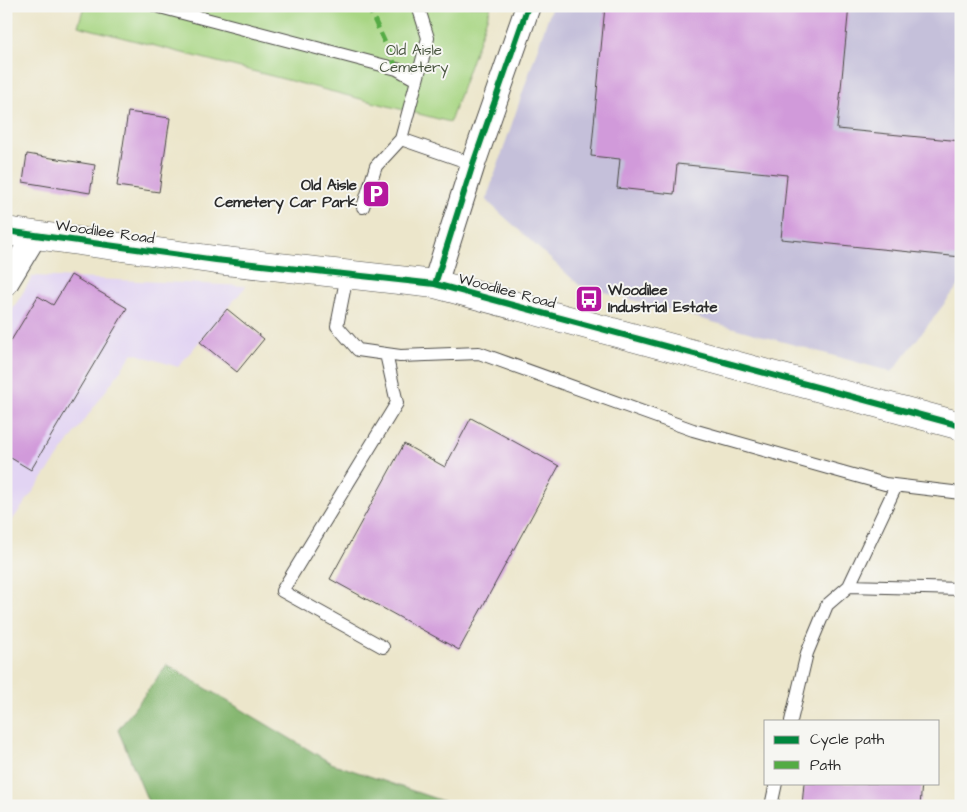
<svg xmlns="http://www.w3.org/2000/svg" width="967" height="812" font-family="'Architects Daughter',sans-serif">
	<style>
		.built { fill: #e2d4f3 }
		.industrial { fill: #c5c0da }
		.green { fill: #a8d683; stroke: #6a8057 }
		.forest { fill: #86b771; stroke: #58714e }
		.building { fill: #d19ada }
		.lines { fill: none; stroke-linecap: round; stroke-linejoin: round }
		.lane-casing { stroke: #484743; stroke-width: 14 }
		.street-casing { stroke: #484743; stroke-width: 26 }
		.secondary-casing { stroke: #484743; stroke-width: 29 }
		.lane { stroke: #fff; stroke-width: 12 }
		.street { stroke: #fff; stroke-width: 24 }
		.secondary { stroke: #fff; stroke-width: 28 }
		.quiet { stroke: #54ab44; stroke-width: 5; stroke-dasharray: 10 5; stroke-linecap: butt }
		.cycleway-casing { stroke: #f6f6f2; stroke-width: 9 }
		.cycleway { stroke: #00873e; stroke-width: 6 }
		.labels { text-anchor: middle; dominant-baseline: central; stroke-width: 4; stroke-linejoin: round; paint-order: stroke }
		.park-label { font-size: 15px; fill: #4a5641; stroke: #f6f6f2 }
		.poi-label { font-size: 15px; font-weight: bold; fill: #2b2b2b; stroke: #f6f6f2; text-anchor: end }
		.street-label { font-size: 15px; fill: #2b2b2b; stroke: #f6f6f2 }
	</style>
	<rect width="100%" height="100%" fill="#f6f6f2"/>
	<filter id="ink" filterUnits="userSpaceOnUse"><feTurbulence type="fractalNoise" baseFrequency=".02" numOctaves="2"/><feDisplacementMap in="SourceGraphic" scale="10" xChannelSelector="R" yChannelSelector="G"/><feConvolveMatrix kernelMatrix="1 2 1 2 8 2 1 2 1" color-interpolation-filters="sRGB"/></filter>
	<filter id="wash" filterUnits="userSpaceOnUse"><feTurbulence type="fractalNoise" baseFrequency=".0096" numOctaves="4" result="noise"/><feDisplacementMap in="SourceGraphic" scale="20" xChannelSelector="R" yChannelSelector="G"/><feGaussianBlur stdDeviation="1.12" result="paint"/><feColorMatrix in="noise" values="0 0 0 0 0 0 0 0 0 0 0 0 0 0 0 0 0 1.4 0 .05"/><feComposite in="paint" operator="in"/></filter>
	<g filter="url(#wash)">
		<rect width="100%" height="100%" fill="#ece6cb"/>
		<path class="built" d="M33 276 246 286 178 367 133 353 6 529V320Z"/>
		<path class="industrial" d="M552 6H961V282L892 372 579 285 486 200Z"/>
		<path class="green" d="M84 6H491L450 122 78 26Z"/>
		<path class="forest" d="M167 665 331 763 457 806H150L118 730Z"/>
		<g id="blocks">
			<path class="building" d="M605 6H849L837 129 961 141V257L781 239 787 175 677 164 674 194 617 188 620 159 591 156Z
				M128 112 170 118 159 192 117 186Z
				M27 154 95 165 90 193 23 182Z
				M71 275 127 308 31 470 6 455V349L38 296 53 305Z
				M227 309 264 339 237 372 200 342Z
				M471 418 559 466 459 650 330 579 404 444 445 467Z
				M804 783H922L920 806H802Z"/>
		</g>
	</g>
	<g filter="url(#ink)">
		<use href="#blocks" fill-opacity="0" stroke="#484743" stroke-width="1"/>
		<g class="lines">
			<g class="lane-casing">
				<path id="lane" d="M156 6 397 69 417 80 428 38 418 6
					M401 139 417 80
					M363 207 376 166 401 139 473 164
					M347 275 337 326 358 350 400 356 479 353 693 430 885 484 961 493
					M849 586 961 589
					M383 647 282 591 397 403 386 354
					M791 721 807 653 827 605 849 586 896 486
					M771 806 776 783"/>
			</g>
			<g class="street-casing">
				<path id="street" d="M6 283 35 235
					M435 284 473 164 528 6"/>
			</g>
			<g class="secondary-casing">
				<path id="secondary" d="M6 231 216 260 435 284 961 426"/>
			</g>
			<use href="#lane" class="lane"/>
			<use href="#street" class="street"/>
			<use href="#secondary" class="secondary"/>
			<path class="quiet" d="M368 6 397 69"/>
			<g class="cycleway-casing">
				<path id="cycleway" d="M6 231 216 260 435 284 961 426
					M435 284 473 164 528 6"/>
			</g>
			<use href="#cycleway" class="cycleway"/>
		</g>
	</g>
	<defs>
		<g id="parking-square" transform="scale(1.4375)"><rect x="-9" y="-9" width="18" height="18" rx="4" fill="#b5179e" stroke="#f6f6f2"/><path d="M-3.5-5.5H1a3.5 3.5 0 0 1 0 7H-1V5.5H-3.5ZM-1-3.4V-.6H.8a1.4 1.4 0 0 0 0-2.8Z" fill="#fff"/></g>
		<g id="bus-square" transform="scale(1.4375)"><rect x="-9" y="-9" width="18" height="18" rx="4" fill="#b5179e" stroke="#f6f6f2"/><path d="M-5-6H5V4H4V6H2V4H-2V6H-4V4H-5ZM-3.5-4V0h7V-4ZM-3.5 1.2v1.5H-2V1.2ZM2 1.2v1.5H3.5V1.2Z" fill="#fff"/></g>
	</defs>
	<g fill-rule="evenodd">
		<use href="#parking-square" x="376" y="194"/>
		<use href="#bus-square" x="589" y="299"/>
	</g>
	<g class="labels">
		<g class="park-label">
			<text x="414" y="50">Old Aisle<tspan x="414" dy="17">Cemetery</tspan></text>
		</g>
		<g class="poi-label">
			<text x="357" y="185">Old Aisle<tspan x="357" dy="17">Cemetery Car Park</tspan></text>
			<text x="608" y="290" text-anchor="start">Woodilee<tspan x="608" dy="17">Industrial Estate</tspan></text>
		</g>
		<g class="street-label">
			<text transform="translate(105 232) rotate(8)">Woodilee Road</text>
			<text transform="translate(507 291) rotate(15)">Woodilee Road</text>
		</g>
	</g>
	<rect width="967" height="812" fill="none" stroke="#f6f6f2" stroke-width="25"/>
	<rect x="764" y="720" width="175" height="65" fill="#f6f6f2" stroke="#a5a5a2"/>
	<rect x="774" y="736" width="25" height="8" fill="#00873e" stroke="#a5a5a2"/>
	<text x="810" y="744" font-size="15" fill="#2b2b2b">Cycle path</text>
	<rect x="774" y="761" width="25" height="8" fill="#54ab44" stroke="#a5a5a2"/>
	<text x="810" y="770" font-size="15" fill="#2b2b2b">Path</text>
</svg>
